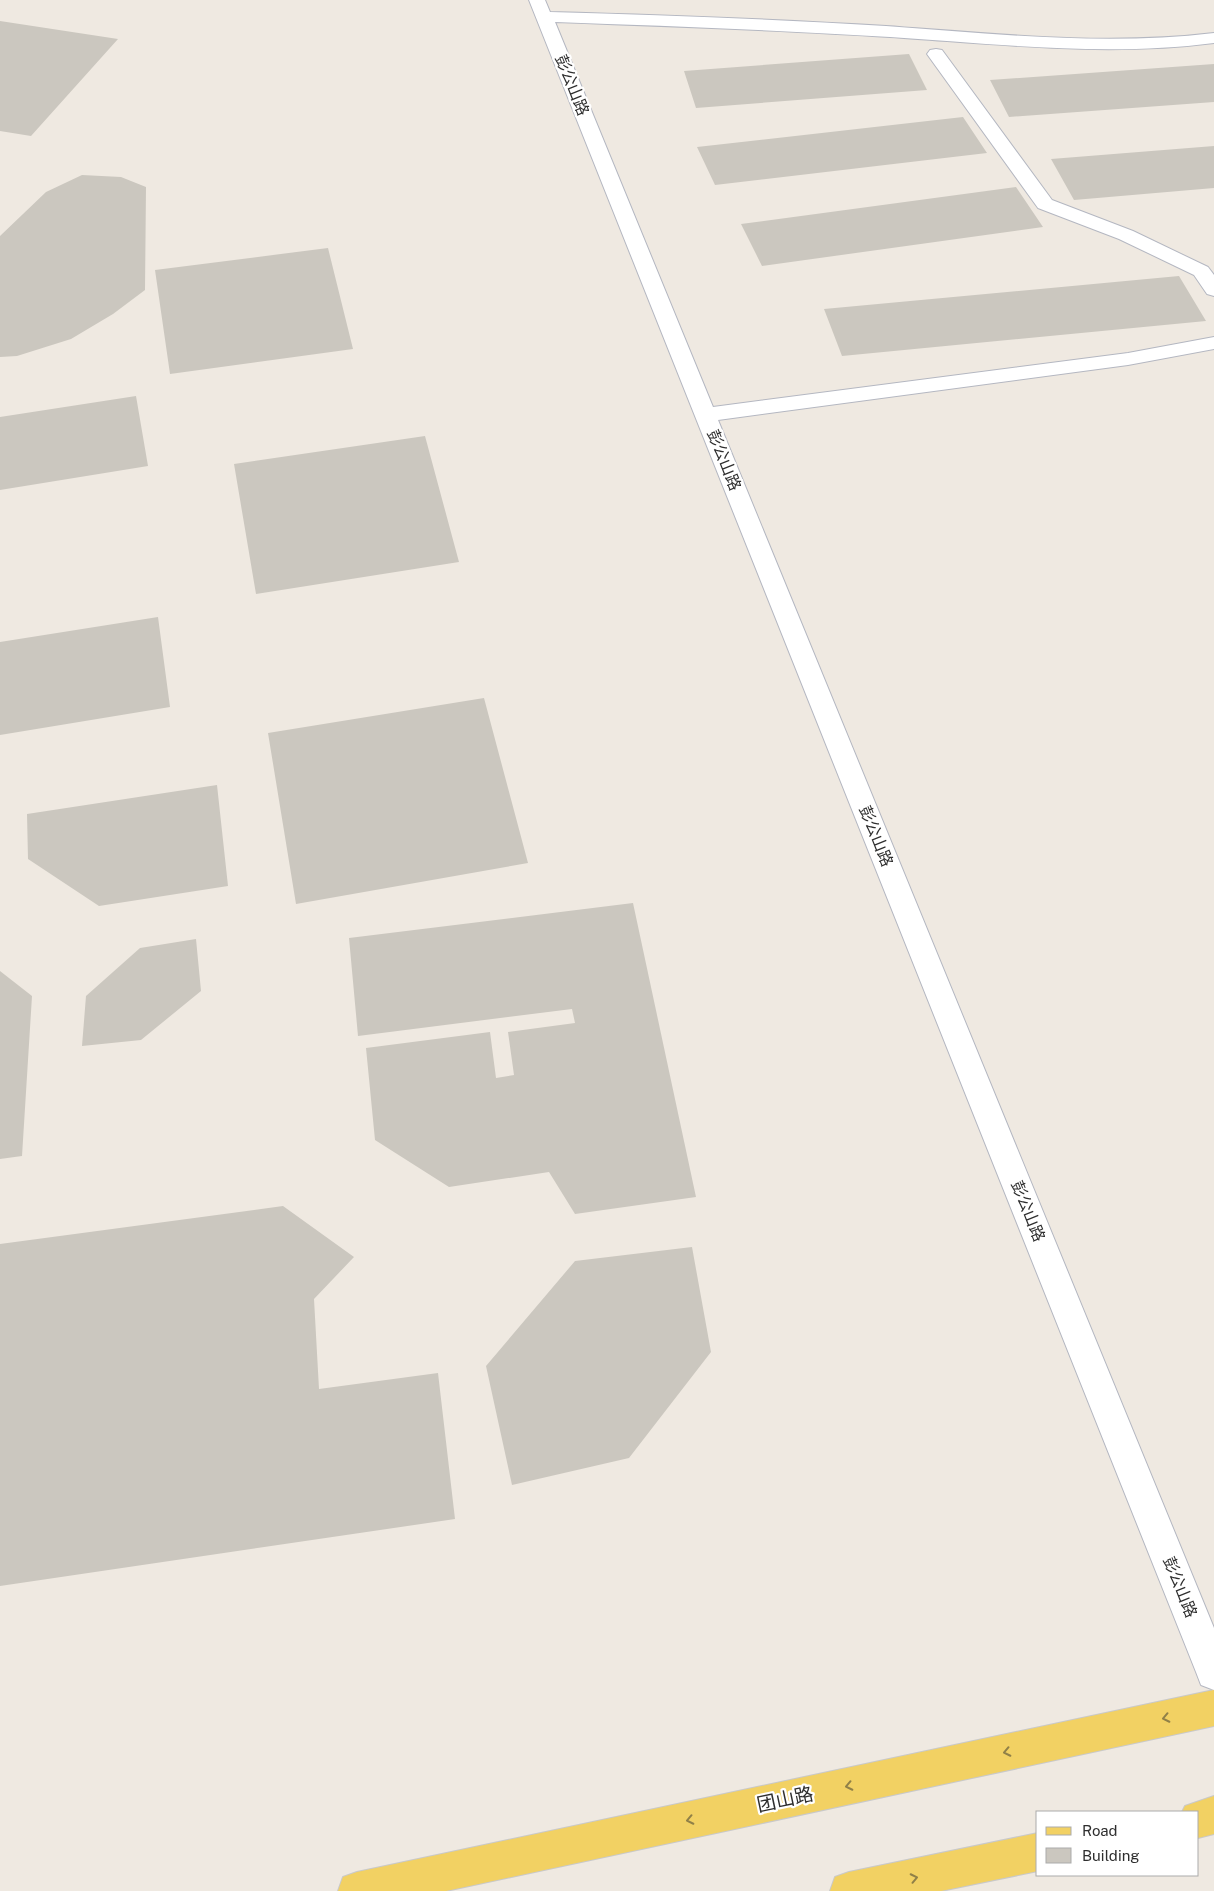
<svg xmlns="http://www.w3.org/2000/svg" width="1214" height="1891" font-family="'Public Sans','Noto Sans SC',sans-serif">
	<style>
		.building { fill: #cbc7bf }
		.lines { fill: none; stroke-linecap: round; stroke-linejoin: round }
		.minor-casing { stroke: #b4b7c1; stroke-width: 2 }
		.major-casing { stroke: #c9c9c9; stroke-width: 2 }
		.minor { fill: #fff; fill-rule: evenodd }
		.major { fill: #f2d163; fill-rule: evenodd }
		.oneway { stroke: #908048 }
		.labels { text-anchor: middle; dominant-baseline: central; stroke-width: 4.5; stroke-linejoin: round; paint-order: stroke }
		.street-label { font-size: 16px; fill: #2e2e2e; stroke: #fff }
		.near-street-label { font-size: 19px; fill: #2e2e2e; stroke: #fff }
	</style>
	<rect width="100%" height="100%" fill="#efe9e1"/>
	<path class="building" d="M0 21 118 39 31 136 0 131Z
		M909 54 927 90 696 108 684 71Z
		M1214 64V102L1009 117 990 80Z
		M963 117 987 153 715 185 697 147Z
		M1214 146V188L1074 200 1051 159Z
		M82 175 121 177 146 187 145 290 113 314 71 339 17 356 0 357V236L46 192Z
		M1016 187 1043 227 762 266 741 224Z
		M328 248 353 349 170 374 155 270Z
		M1179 276 1206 321 842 356 824 309Z
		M136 396 148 466 0 490V417Z
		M425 436 459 562 256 594 234 464Z
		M158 617 170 707 0 735V642Z
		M484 698 528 863 296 904 268 733Z
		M217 785 228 886 99 906 28 859 27 814Z
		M633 903 696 1197 575 1214 549 1172 449 1187 375 1140 366 1048 490 1032 496 1078 514 1075 508 1032 575 1023 572 1009 358 1036 349 938Z
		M196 939 201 991 141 1040 82 1046 86 996 140 948Z
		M0 971 32 996 22 1156 0 1159Z
		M283 1206 354 1257 314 1299 319 1389 438 1373 455 1519 0 1586V1244Z
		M692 1247 711 1352 629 1458 512 1485 486 1366 575 1261Z"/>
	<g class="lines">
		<g class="minor-casing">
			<path id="minor" d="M529 0H545L550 12C662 15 774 19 886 26 995 34 1106 46 1214 33V43C1107 57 997 44 890 37 778 30 667 26 555 22L713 407 1128 353 1214 337V349L1128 365 718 420 1214 1628V1690L1201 1685 1196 1672Z
				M936 49 942 50 1052 200 1133 231 1208 267 1214 275V296L1207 294 1194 275 1119 239 1038 208 927 54 930 50Z"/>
		</g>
		<g class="major-casing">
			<path id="major" d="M1214 1690V1726L446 1891H338L343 1877 357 1872Z
				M1214 1796V1834L1198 1838V1812H1182L1185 1806Z
				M1038 1833V1871L941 1891H830L835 1877 849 1872Z"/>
		</g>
		<use href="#minor" class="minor"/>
		<use href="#major" class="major"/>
	</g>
	<defs><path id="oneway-chevron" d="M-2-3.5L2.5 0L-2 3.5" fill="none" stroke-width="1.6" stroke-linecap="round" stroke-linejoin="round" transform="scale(1.25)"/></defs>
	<g class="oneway">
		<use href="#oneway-chevron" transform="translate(1166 1718) rotate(168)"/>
		<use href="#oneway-chevron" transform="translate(1007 1752) rotate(168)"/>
		<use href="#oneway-chevron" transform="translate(849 1786) rotate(168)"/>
		<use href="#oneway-chevron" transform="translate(690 1820) rotate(168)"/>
		<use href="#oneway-chevron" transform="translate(914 1878) rotate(-12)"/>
	</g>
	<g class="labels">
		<g class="street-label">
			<text transform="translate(572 85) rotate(68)">彭公山路</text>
			<text transform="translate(724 460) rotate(68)">彭公山路</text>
			<text transform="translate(876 836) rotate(68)">彭公山路</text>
			<text transform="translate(1028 1211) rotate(68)">彭公山路</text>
			<text transform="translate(1180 1587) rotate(68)">彭公山路</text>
		</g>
		<g class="near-street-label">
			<text transform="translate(785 1799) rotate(-12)">团山路</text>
		</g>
	</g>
	<rect x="1036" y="1811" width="162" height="65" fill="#ffffff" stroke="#ababab"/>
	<rect x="1046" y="1827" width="25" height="8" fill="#f2d163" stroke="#ababab"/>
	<text x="1082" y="1836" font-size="15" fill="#2e2e2e">Road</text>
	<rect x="1046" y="1848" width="25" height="15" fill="#cbc7bf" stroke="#ababab"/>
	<text x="1082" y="1861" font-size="15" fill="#2e2e2e">Building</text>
</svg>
